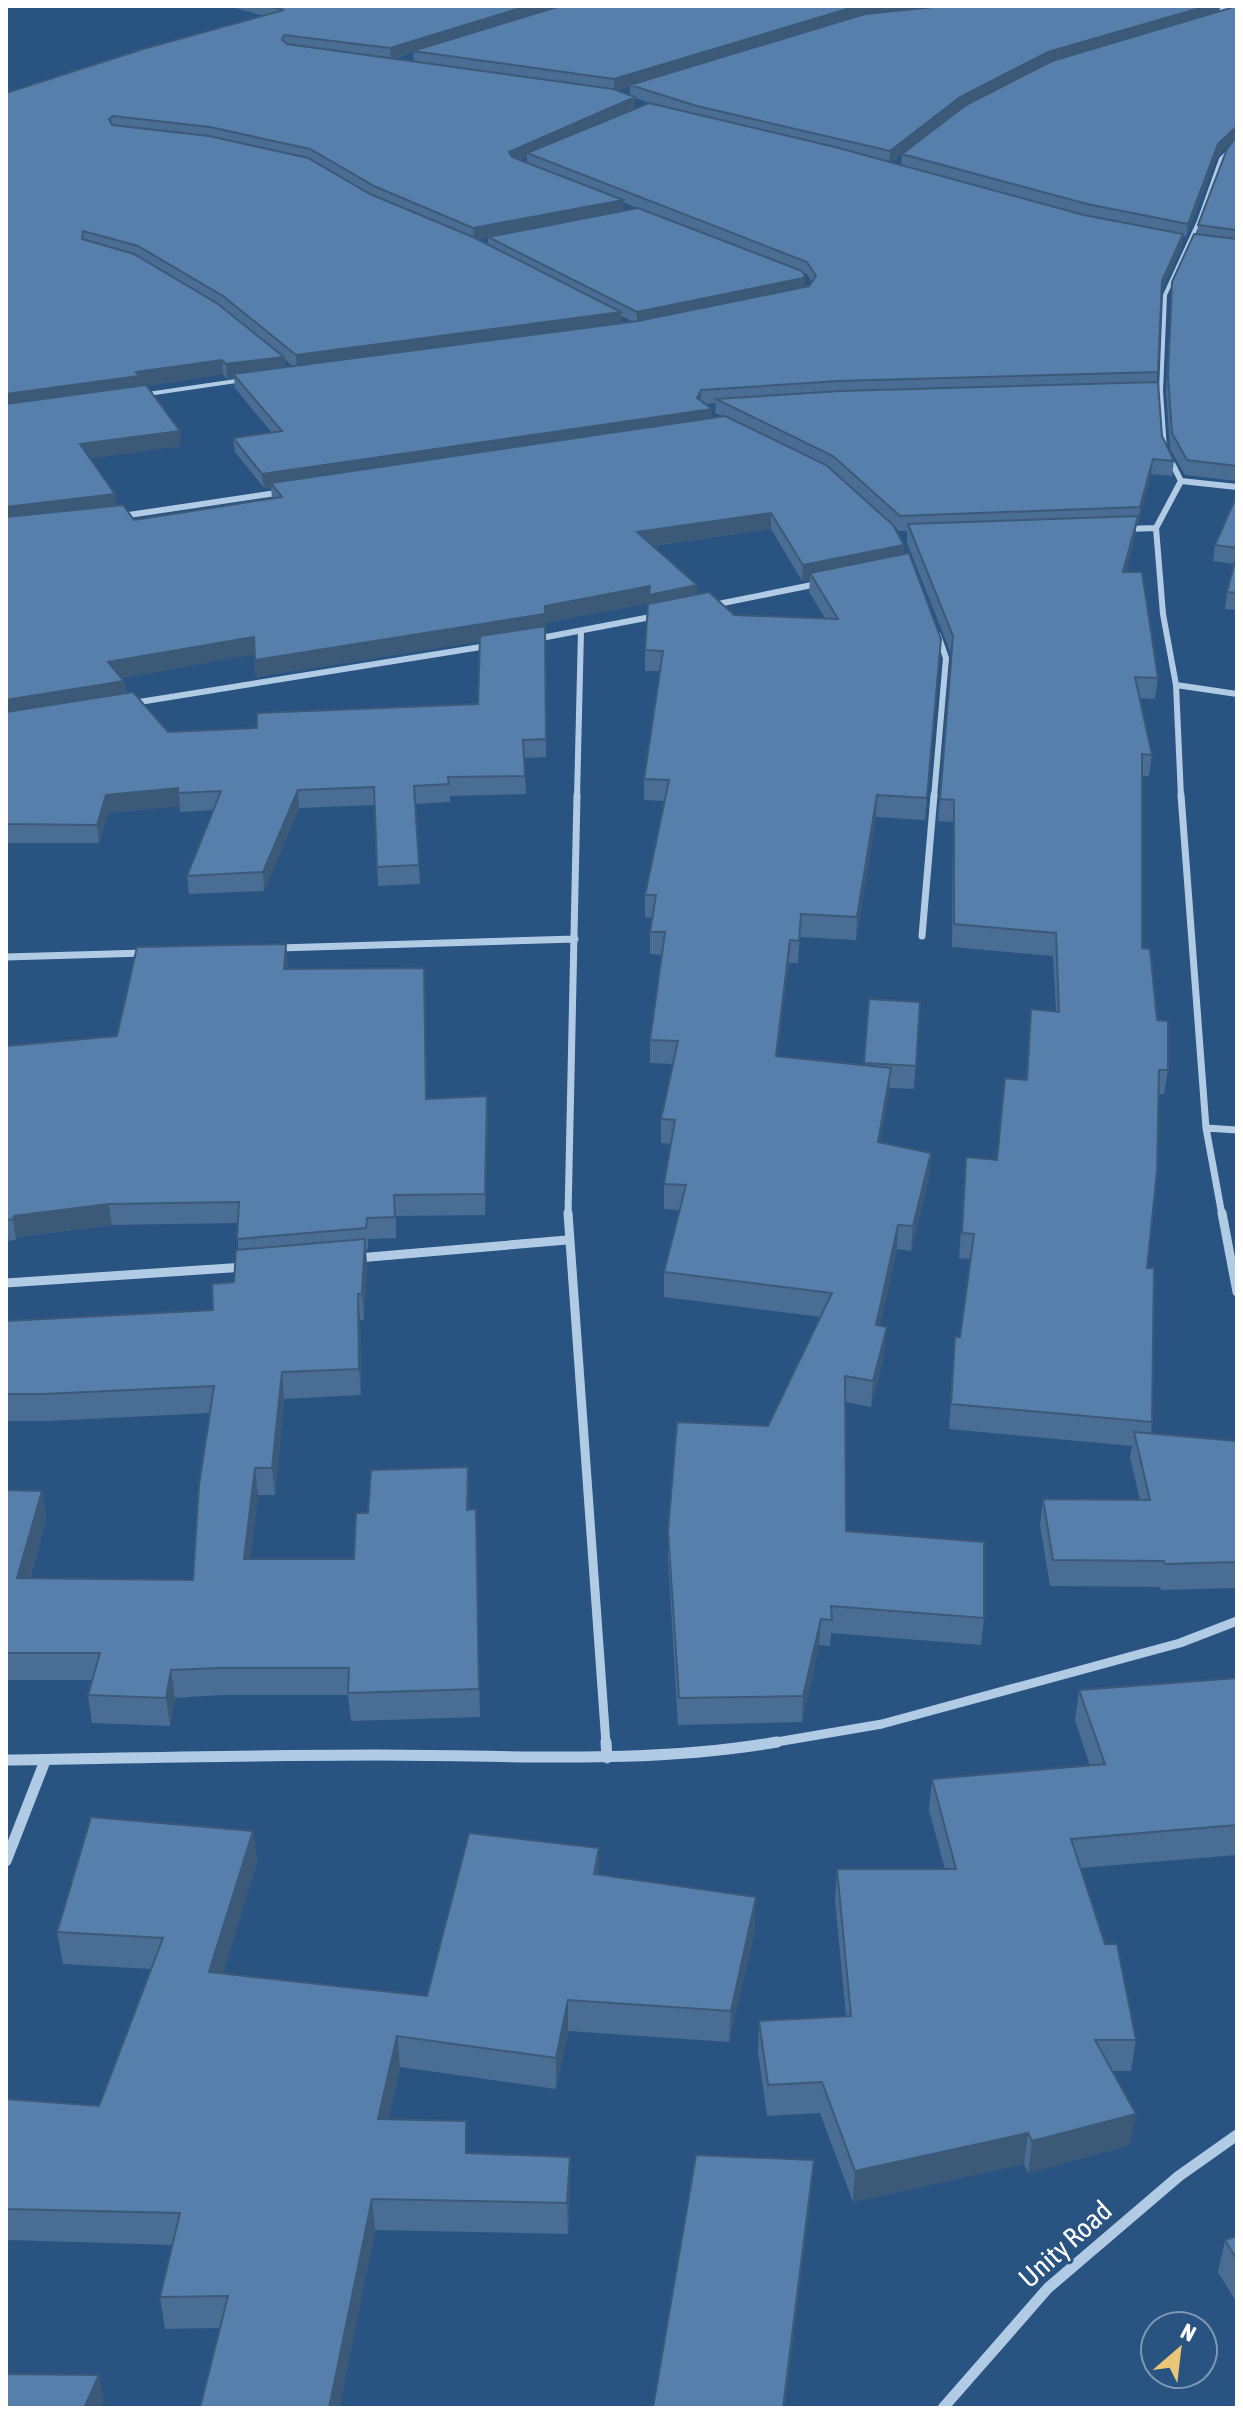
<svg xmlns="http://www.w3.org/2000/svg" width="1243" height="2414" font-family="'Asap Condensed',sans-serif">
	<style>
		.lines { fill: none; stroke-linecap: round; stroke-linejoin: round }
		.minor-far4 { stroke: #b1cbe5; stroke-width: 4 }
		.minor-far3 { stroke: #b1cbe5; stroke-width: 6 }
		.minor-far2 { stroke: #b1cbe5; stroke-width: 7 }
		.minor-far1 { stroke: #b1cbe5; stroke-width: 9 }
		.minor { stroke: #b1cbe5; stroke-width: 11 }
		.wall { fill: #4a6d93; fill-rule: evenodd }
		.shaded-wall { fill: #3c5978 }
		.building { fill: #567fab; stroke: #3c5978; stroke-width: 2 }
		.labels { text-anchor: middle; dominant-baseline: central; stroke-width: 6; stroke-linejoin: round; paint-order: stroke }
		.near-street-label { font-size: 28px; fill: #fff; stroke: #295381 }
	</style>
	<rect width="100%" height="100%" fill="#295381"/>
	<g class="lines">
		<path class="minor-far4" d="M1211 6 1237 12
			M141 395 243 380
			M1174 467 1165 450 1161 391 1165 295 1199 221 1221 159 1237 143"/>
		<path class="minor-far3" d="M1173 465 1181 481 1156 528 1163 614 1176 685 1181 797
			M1181 481 1237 487
			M122 516 283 492
			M1126 529 1156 528
			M713 605 817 584
			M536 639 656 616
			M1176 685 1237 694
			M133 703 487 646
			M577 797 581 631
			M934 797 946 658 938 635"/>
		<path class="minor-far2" d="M1181 795 1206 1128 1222 1215
			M922 936 934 795
			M279 948 575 939
			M6 957 145 953
			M1206 1128 1237 1130
			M568 1215 577 795"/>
		<path class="minor-far1" d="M568 1213 606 1744
			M1222 1213 1237 1292
			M358 1258 567 1240
			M6 1283 245 1267
			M765 1744 882 1724 1180 1643 1237 1621"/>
		<path class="minor" d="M606 1742 607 1758
			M6 1760C129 1758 253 1755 377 1755 510 1755 644 1765 777 1742
			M6 1861 45 1761
			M943 2408 1048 2288 1179 2176 1237 2135"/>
	</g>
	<path class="wall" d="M228 6H1220L1219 11 1233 7 1230 6H1237V481L1185 475 1170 449 1166 391 1172 282 1197 235 1198 225 1234 139 1217 157 1186 237 1183 236 1182 246 1161 292 1157 382 1162 436 1174 461 1172 476 1151 474 1138 523H1137L1135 535 1126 572 1158 678 1155 699 1139 698 1152 755 1149 776H1142V948L1168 1070 1164 1094H1159L1147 1268 1152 1422 1151 1433 1237 1441V1588L1161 1590 1160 1587 1050 1586 1040 1525 1043 1499 1140 1500 1130 1457 1132 1446 949 1429 955 1337H960L970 1259 959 1258 966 1157 997 1160 1026 1080 1031 1009 1056 1011 1053 956 952 947 953 822 938 821 952 656 907 543V531H899L894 526 904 545 903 555 941 639 925 820 876 817 856 940 800 937 798 963H789L777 1057 864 1065 869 999 920 1002 914 1089 889 1088 880 1143 931 1153 929 1177 911 1251 897 1249 880 1325 885 1352 871 1407 845 1402 846 1531 984 1618 981 1645 831 1633 830 1646 819 1645 802 1722 678 1725 668 1557V1531L768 1426 821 1317 664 1297V1272L680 1210 664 1209V1184L671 1144 661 1143V1119L673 1064 650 1063V1040L662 955 650 954V932L652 918 645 917V895L664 801 644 800V779L660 671H645V650L649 603 545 623 546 757 524 758 526 794 450 796V802L415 804 420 884 378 886 375 805 299 808 264 891 189 894 187 876 214 810 180 812V806L108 813 99 843H6V93L264 16ZM413 52 414 61 394 59ZM630 86V96L616 90 622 89ZM635 98 653 104 635 109ZM964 106 902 154 901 165 891 162ZM527 157V163L519 160ZM623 202 637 208 623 211ZM488 238V245L479 240ZM803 273 807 274 812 282 809 286H805V276ZM621 316 632 321 621 323ZM284 359 293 366 285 368ZM223 374 227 379 234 378 235 388 272 433 233 438 235 452 264 488 271 487 272 499 134 520 117 506 90 458 181 446 146 386ZM716 403 715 413 722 416 712 418 705 404ZM771 529 802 581 810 580 809 592 825 618 734 615 697 595V585L653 546ZM480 641 478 704 257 728 168 732 126 693 124 681 122 678 254 654 256 677Z
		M1237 495V610L1225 609 1227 592 1235 564 1213 561 1215 545Z
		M286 944 287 969 425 988 427 1099 488 1116 485 1215 396 1216V1238L368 1239V1249L366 1250 367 1265 364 1320H360L361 1395 284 1399 275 1495H258L250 1559H354L368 1513 468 1467 469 1509 477 1536 480 1717 351 1721 348 1695H221L175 1698 170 1726 92 1723 88 1695 92 1680H6V1490L42 1491 46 1518 30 1578 193 1580 210 1413 49 1421H6V1321L213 1310 234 1282 238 1250V1223L112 1225 17 1237 16 1240 6 1241V1046L117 1036Z
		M1237 1678V1855L1080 1868 1136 2040 1131 2071H1112L1130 2145 1028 2173 1024 2164 853 2202 820 2113 767 2116 758 2052 759 2021 846 2016 835 1900 837 1869H945L929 1810 932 1779 1090 1766 1075 1720 1079 1690Z
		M253 1831 257 1862 223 1973 427 1996 599 1848V1874L755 1929 729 2042 568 2031 556 2089 400 2067 388 2120 468 2153 570 2157V2189L568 2234 375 2230 339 2408H200L220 2328 165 2329 160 2297 173 2245 6 2240V2099L99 2106 151 1969 63 1964 57 1932Z
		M1237 2236V2303L1218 2272 1225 2240Z"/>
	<path class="shaded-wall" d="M527 6H562L413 51V52L391 59 390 48Z
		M857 6H958L630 85V86L614 91V79Z
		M1207 6H1220L1219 13 1047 64 959 109 889 163 890 151 960 97 1048 52Z
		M635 97V109L527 153V157L509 165V152Z
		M1236 127 1234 139 1217 157 1186 237 1188 224 1218 144Z
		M623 200V213L488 237V238L474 241 473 228Z
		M1183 234 1182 246 1160 294 1162 281Z
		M805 276V288L637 324V312Z
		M621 312V326L297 370 296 355Z
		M284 357 285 371 233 374 234 378 227 379 226 364Z
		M222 360 223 374 140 387 6 409V394L136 372Z
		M701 390V404L712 409V423L271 483V487L264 488 262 474 697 398Z
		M180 431 181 446 82 460 80 444Z
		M1153 459 1151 474 1138 523 1140 507Z
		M115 494 117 510 6 523V507Z
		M771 513V529L637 548V532Z
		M1138 516 1135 535 1121 591 1123 572Z
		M904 545 903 562 810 573V580L802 581 803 565Z
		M697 585V602L649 603 545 623V606L650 586Z
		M545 614V631L546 757 545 631 256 677 255 660Z
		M254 637 255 654 110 680 108 662Z
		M124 681 126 698 6 718V700Z
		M178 788 180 806 108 813 99 843 97 825 106 795Z
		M298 790 299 808 264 891 263 872Z
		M877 795 876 817 856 940 857 917Z
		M790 940 789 963 775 1080 776 1056Z
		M286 944 288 964 286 988 284 969Z
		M891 1068 889 1092 876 1167 878 1142Z
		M487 1096 488 1116 485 1215V1194Z
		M931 1153 929 1177 911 1251 913 1226Z
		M109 1204 112 1225 17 1237 16 1240 13 1219 14 1216Z
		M898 1225 897 1249 875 1350 876 1325Z
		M365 1239 367 1265 364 1320 362 1294Z
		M358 1294 360 1320 361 1395 359 1369Z
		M887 1327 885 1352 871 1407 873 1381Z
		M282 1372 284 1399 275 1495 272 1468Z
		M468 1467 469 1494 468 1537 467 1510Z
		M255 1468 258 1495 247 1586 244 1559Z
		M42 1491 46 1518 22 1605 17 1578Z
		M476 1509 477 1536 480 1717 479 1689Z
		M821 1619 819 1645 802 1722 803 1696Z
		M171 1670 175 1698 170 1726 166 1698Z
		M253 1831 257 1862 214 2004 209 1972Z
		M599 1848V1880L594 1874Z
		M756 1897 755 1929 729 2042 731 2011Z
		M568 2000V2031L556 2089V2058Z
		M397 2036 400 2067 381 2151 378 2119Z
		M1136 2114 1130 2145 1028 2173 1032 2141Z
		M1028 2133 1024 2164 853 2202 855 2171Z
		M570 2157V2189L568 2234 567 2203Z
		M814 2160 811 2198 785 2408H783Z
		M372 2199 375 2230 339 2408H329Z
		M99 2375 104 2401 101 2408H84Z"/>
	<path class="building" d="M267 6H527L390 48 284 35 282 40 287 44 613 89 635 97 509 152 512 157 623 200 473 228 374 186 310 149 210 127 113 116 109 119 112 125 209 136 308 158 370 194 473 237 621 312 296 355 223 296 138 246 83 231 82 239 134 254 218 304 284 357 226 364 222 360 136 372 139 376 6 394V93L143 49 284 10Z
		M560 6H857L614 79 413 51Z
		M943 6H1207L1048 52 960 97 890 151 697 106 630 85 865 14Z
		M1237 6V127H1236L1218 144 1188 224 1087 204 902 154 966 105 1052 61Z
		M649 103 835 147 1084 215 1183 234 1162 281 1158 372 839 381 701 390 697 398 712 409 262 474 233 438 282 431 233 374 638 321 809 286 816 276 807 262 527 153Z
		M1237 136V230L1198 225 1227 149Z
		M638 208 802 271 805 276 803 278 637 312 488 237Z
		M1194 234 1237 239V466L1187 460 1172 433 1168 376 1172 282Z
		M1158 382 1162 436 1174 461 1153 459 1140 507 900 516 833 456 716 399 840 391Z
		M146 385 180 431 80 444 115 494 6 507V404Z
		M725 416 826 465 893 525 904 545 803 565 771 513 637 532 697 585 649 595 650 586 545 606V614L255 660 254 637 108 662 124 681 6 700V517L123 505 134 520 282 497 271 483Z
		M1237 495V548L1215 545Z
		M1138 516 1123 572H1142L1158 678 1135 677 1152 755 1142 754V948L1150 949 1157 1020 1168 1021V1070H1159L1157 1171 1147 1268H1154L1152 1422 951 1404 955 1337H960L974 1234 962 1233 966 1157 997 1160 1005 1078 1027 1080 1031 1009 1059 1012 1056 933 954 924V800L940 799 953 636 908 524Z
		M909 553 941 639 927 798 877 795 857 917 801 914 799 941 790 940 776 1056 891 1068 878 1142 931 1153 913 1226 898 1225 876 1325 887 1327 873 1381 845 1376 846 1531 984 1542V1618L831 1606 832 1620 821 1619 803 1696 679 1698 668 1531 677 1422 768 1426 832 1293 664 1272 686 1185 664 1184 675 1120 661 1119 678 1041 650 1040 665 932H650L656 895H645L669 780 644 779 663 651 645 650 648 604 709 592 734 615 838 619 810 573Z
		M1237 554V593L1227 592Z
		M545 626 546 739 523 740 525 776 448 777 449 784 414 786 419 865 377 867 374 787 298 790 263 872 187 876 221 791 178 793V788L106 795 97 825 6 824V712L133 692 168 732 257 728V713L478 704 480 636Z
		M286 944 284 969 424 968 426 1099 487 1096 485 1194 394 1195 395 1217 367 1218 366 1228 237 1239 239 1202 109 1204 14 1216 13 1219 6 1220V1046L117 1036 137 947Z
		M869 999 920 1002 916 1066 864 1063Z
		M365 1239 362 1294H358L359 1369 282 1372 272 1468H255L244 1559H354L356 1513H368L371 1470 468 1467 467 1510 476 1509 479 1689 348 1693 349 1668H218L171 1670 166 1698 88 1695 100 1653H6V1490L42 1491 17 1578 193 1580 199 1485 214 1386 44 1394H6V1321L213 1310 212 1284 234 1282 236 1250Z
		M1134 1432 1237 1441V1562L1165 1564 1164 1561 1053 1560 1043 1499 1150 1500Z
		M1237 1678V1825L1071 1839 1105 1944H1117L1136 2040H1095L1136 2114 1032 2141 1028 2133 855 2171 822 2082 768 2085 759 2021 851 2016 837 1869H956L932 1779 1105 1764 1079 1690Z
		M91 1817 253 1831 209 1972 427 1996 469 1833 599 1848 594 1874 756 1897 731 2011 568 2000 556 2058 397 2036 378 2119 466 2121V2153L570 2157 567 2203 372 2199 329 2408H200L228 2296 160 2297 180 2213 6 2209V2099L99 2106 163 1938 57 1932Z
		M696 2155 814 2160 783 2408H653Z
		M1237 2236V2260L1225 2240Z
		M6 2374 99 2375 84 2408H6Z"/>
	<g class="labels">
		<g class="near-street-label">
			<text transform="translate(1065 2244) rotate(-42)">Unity Road</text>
		</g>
	</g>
	<rect width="1243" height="2414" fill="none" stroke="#ffffff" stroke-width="16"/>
	<g transform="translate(1179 2350) rotate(28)"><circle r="38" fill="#295381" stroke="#7f98b3" stroke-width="2"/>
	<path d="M0-6L14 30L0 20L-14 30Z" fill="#ecc678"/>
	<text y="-12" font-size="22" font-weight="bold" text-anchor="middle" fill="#ffffff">N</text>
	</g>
</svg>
